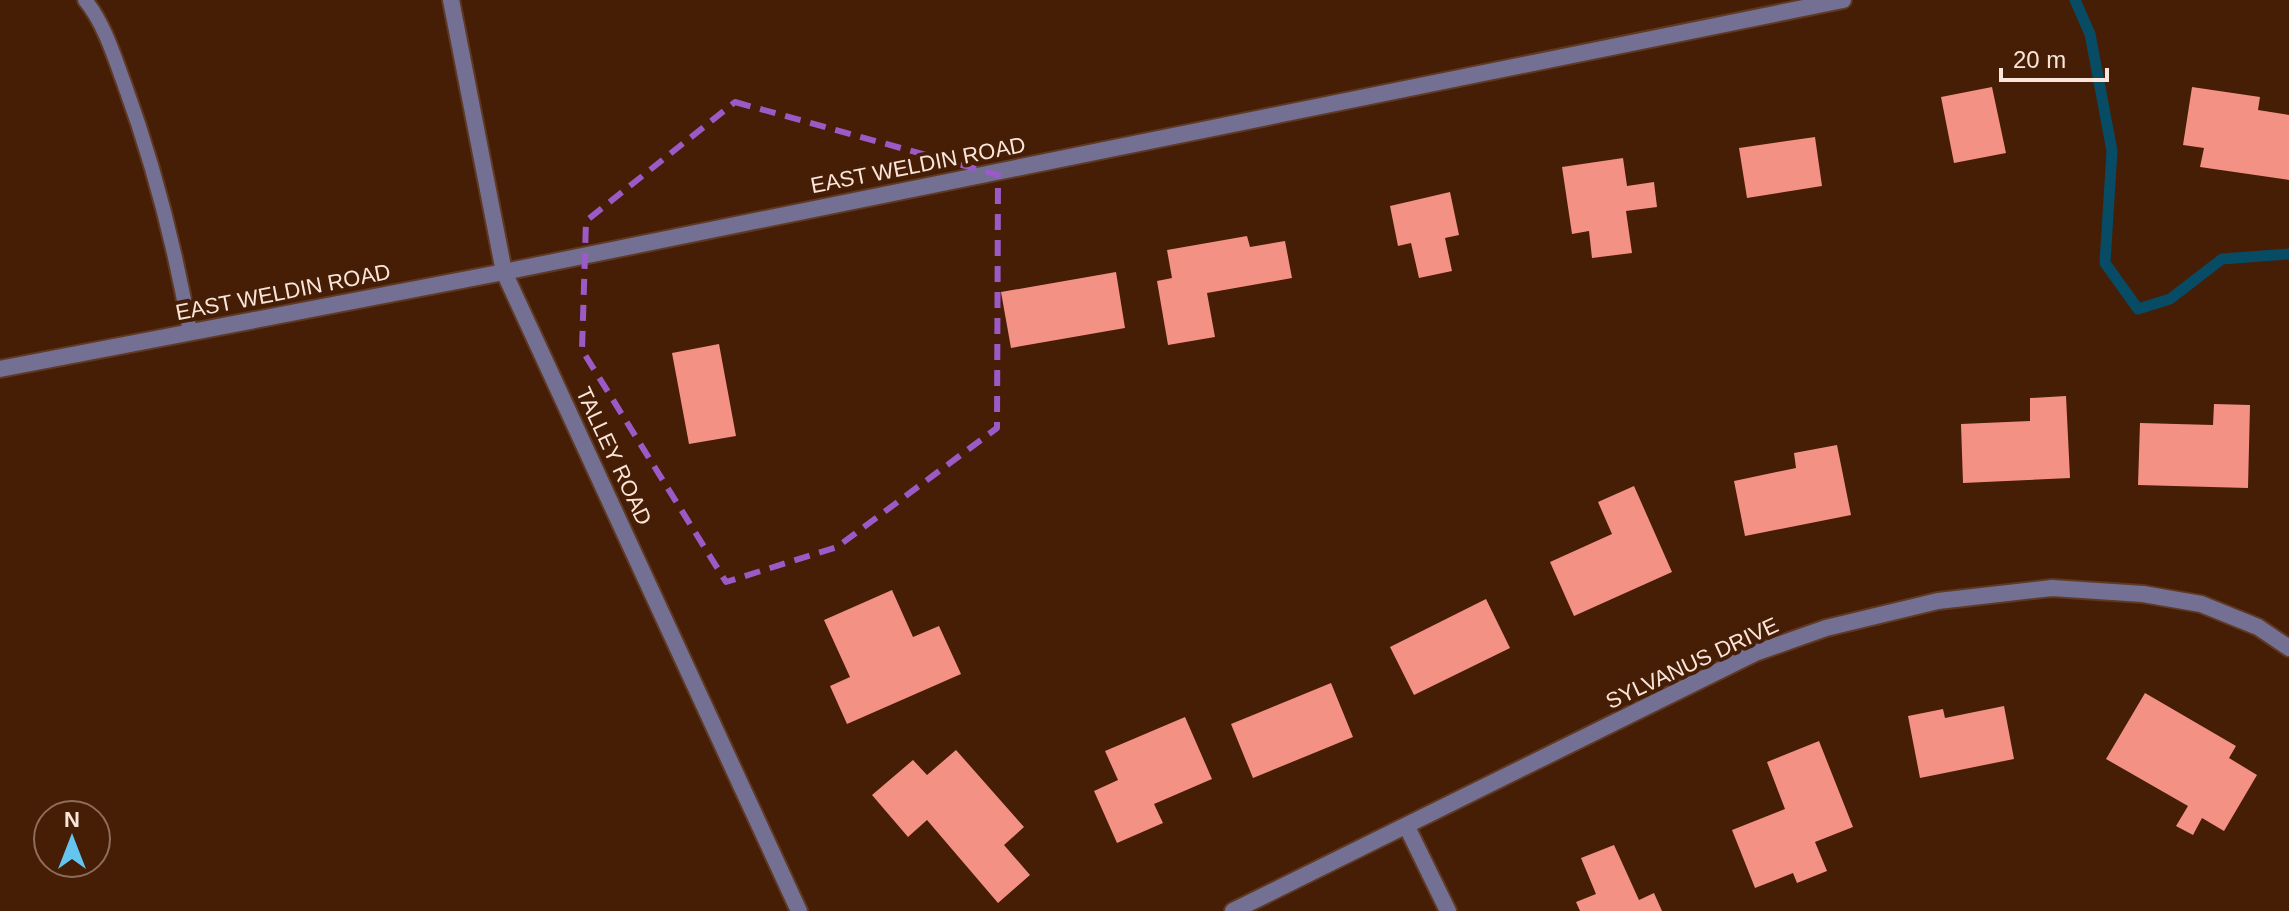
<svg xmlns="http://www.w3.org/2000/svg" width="2289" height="911" font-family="Helvetica,sans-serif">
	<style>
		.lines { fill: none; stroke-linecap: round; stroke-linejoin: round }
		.stream { stroke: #074c64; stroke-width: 11 }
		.building { fill: #f49185 }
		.service-casing { stroke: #5f3923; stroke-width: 18 }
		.minor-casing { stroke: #5f3923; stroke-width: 20 }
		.tertiary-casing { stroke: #5f3923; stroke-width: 20 }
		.service { stroke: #737094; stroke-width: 14 }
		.minor { stroke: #737094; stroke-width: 16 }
		.tertiary { stroke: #737094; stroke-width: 16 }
		.marked { fill: none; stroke: #9b5ac6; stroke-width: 6; stroke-dasharray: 16 10; stroke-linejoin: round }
		.labels { text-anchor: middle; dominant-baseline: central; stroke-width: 8; stroke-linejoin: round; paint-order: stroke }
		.street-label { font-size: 22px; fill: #fae5db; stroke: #461d05 }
	</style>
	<rect width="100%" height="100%" fill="#461d05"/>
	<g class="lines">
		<path class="stream" d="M2075 0 2090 34 2112 151 2105 263 2138 309 2170 299 2222 259 2289 254"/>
	</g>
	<path class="building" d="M1992 87 2006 153 1954 163 1941 97Z
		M2192 87 2260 97 2258 110 2289 115V180L2200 167 2204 148 2183 145Z
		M1815 137 1822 186 1747 198 1739 148Z
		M1623 158 1627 186 1654 182 1657 207 1626 211 1632 253 1592 258 1589 231 1572 234 1562 167Z
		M1450 192 1459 235 1445 238 1452 271 1419 278 1411 243 1398 246 1390 206Z
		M1247 236 1250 247 1285 241 1292 278 1207 293 1215 337 1168 345 1157 281 1172 278 1167 250Z
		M1116 272 1125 328 1011 348 1001 292Z
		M719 344 736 436 689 444 672 353Z
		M2066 396 2070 478 1963 483 1961 424 2030 421V398Z
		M2214 404 2250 405 2248 488 2138 485 2140 423 2213 425Z
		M1837 445 1851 515 1745 536 1734 481 1796 468 1794 453Z
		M1634 486 1672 572 1574 616 1550 562 1612 534 1598 502Z
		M892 590 913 637 939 626 961 674 847 724 830 686 850 677 824 620Z
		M1486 599 1510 648 1414 695 1390 647Z
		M1331 683 1353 737 1253 778 1231 724Z
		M2145 693 2236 746 2229 758 2257 775 2224 831 2202 818 2193 835 2176 826 2188 806 2106 759Z
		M2004 706 2014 759 1920 778 1908 716 1943 709 1945 718Z
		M1185 717 1212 779 1154 804 1163 823 1117 843 1094 791 1118 780 1105 751Z
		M1819 741 1853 827 1815 842 1827 871 1797 883 1793 873 1755 888 1732 830 1785 809 1767 762Z
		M956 750 1024 827 1004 845 1030 875 998 903 927 820 908 837 872 795 913 760 927 775Z
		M1614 845 1639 900 1654 893 1662 911H1580L1576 902 1596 894 1581 858Z"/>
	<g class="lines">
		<g class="service-casing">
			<path id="service" d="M85 0C104 23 114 56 124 83 154 165 175 247 190 332"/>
		</g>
		<g class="minor-casing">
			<path id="minor" d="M451 0 504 272
				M1407 827 1448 911
				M1233 911 1755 653 1826 628 1938 601 2052 588 2143 594 2201 604 2258 627 2289 648"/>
		</g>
		<g class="tertiary-casing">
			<path id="tertiary" d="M504 272 799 911
				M0 369 504 272 1843 0"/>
		</g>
		<use href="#service" class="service"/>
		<use href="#minor" class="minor"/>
		<use href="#tertiary" class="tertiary"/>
	</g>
	<path class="marked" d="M735 102 998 175 997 428 837 547 726 582 582 350 586 221Z"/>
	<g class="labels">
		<g class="street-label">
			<text transform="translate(918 165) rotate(-11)">EAST WELDIN ROAD</text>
			<text transform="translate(283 292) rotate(-11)">EAST WELDIN ROAD</text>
			<text transform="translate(614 456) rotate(65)">TALLEY ROAD</text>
			<text transform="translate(1692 663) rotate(-25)">SYLVANUS DRIVE</text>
		</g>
	</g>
	<g transform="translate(72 839)"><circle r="38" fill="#461d05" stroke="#8e6d5b" stroke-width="2"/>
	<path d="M0-6L14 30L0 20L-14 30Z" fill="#64c5ee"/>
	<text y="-12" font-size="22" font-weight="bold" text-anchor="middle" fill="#fae5db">N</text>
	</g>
	<path d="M2001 68v12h106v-12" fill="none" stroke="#fae5db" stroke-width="4"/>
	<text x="2013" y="68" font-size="24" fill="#fae5db" stroke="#461d05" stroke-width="6" paint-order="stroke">20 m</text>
</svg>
